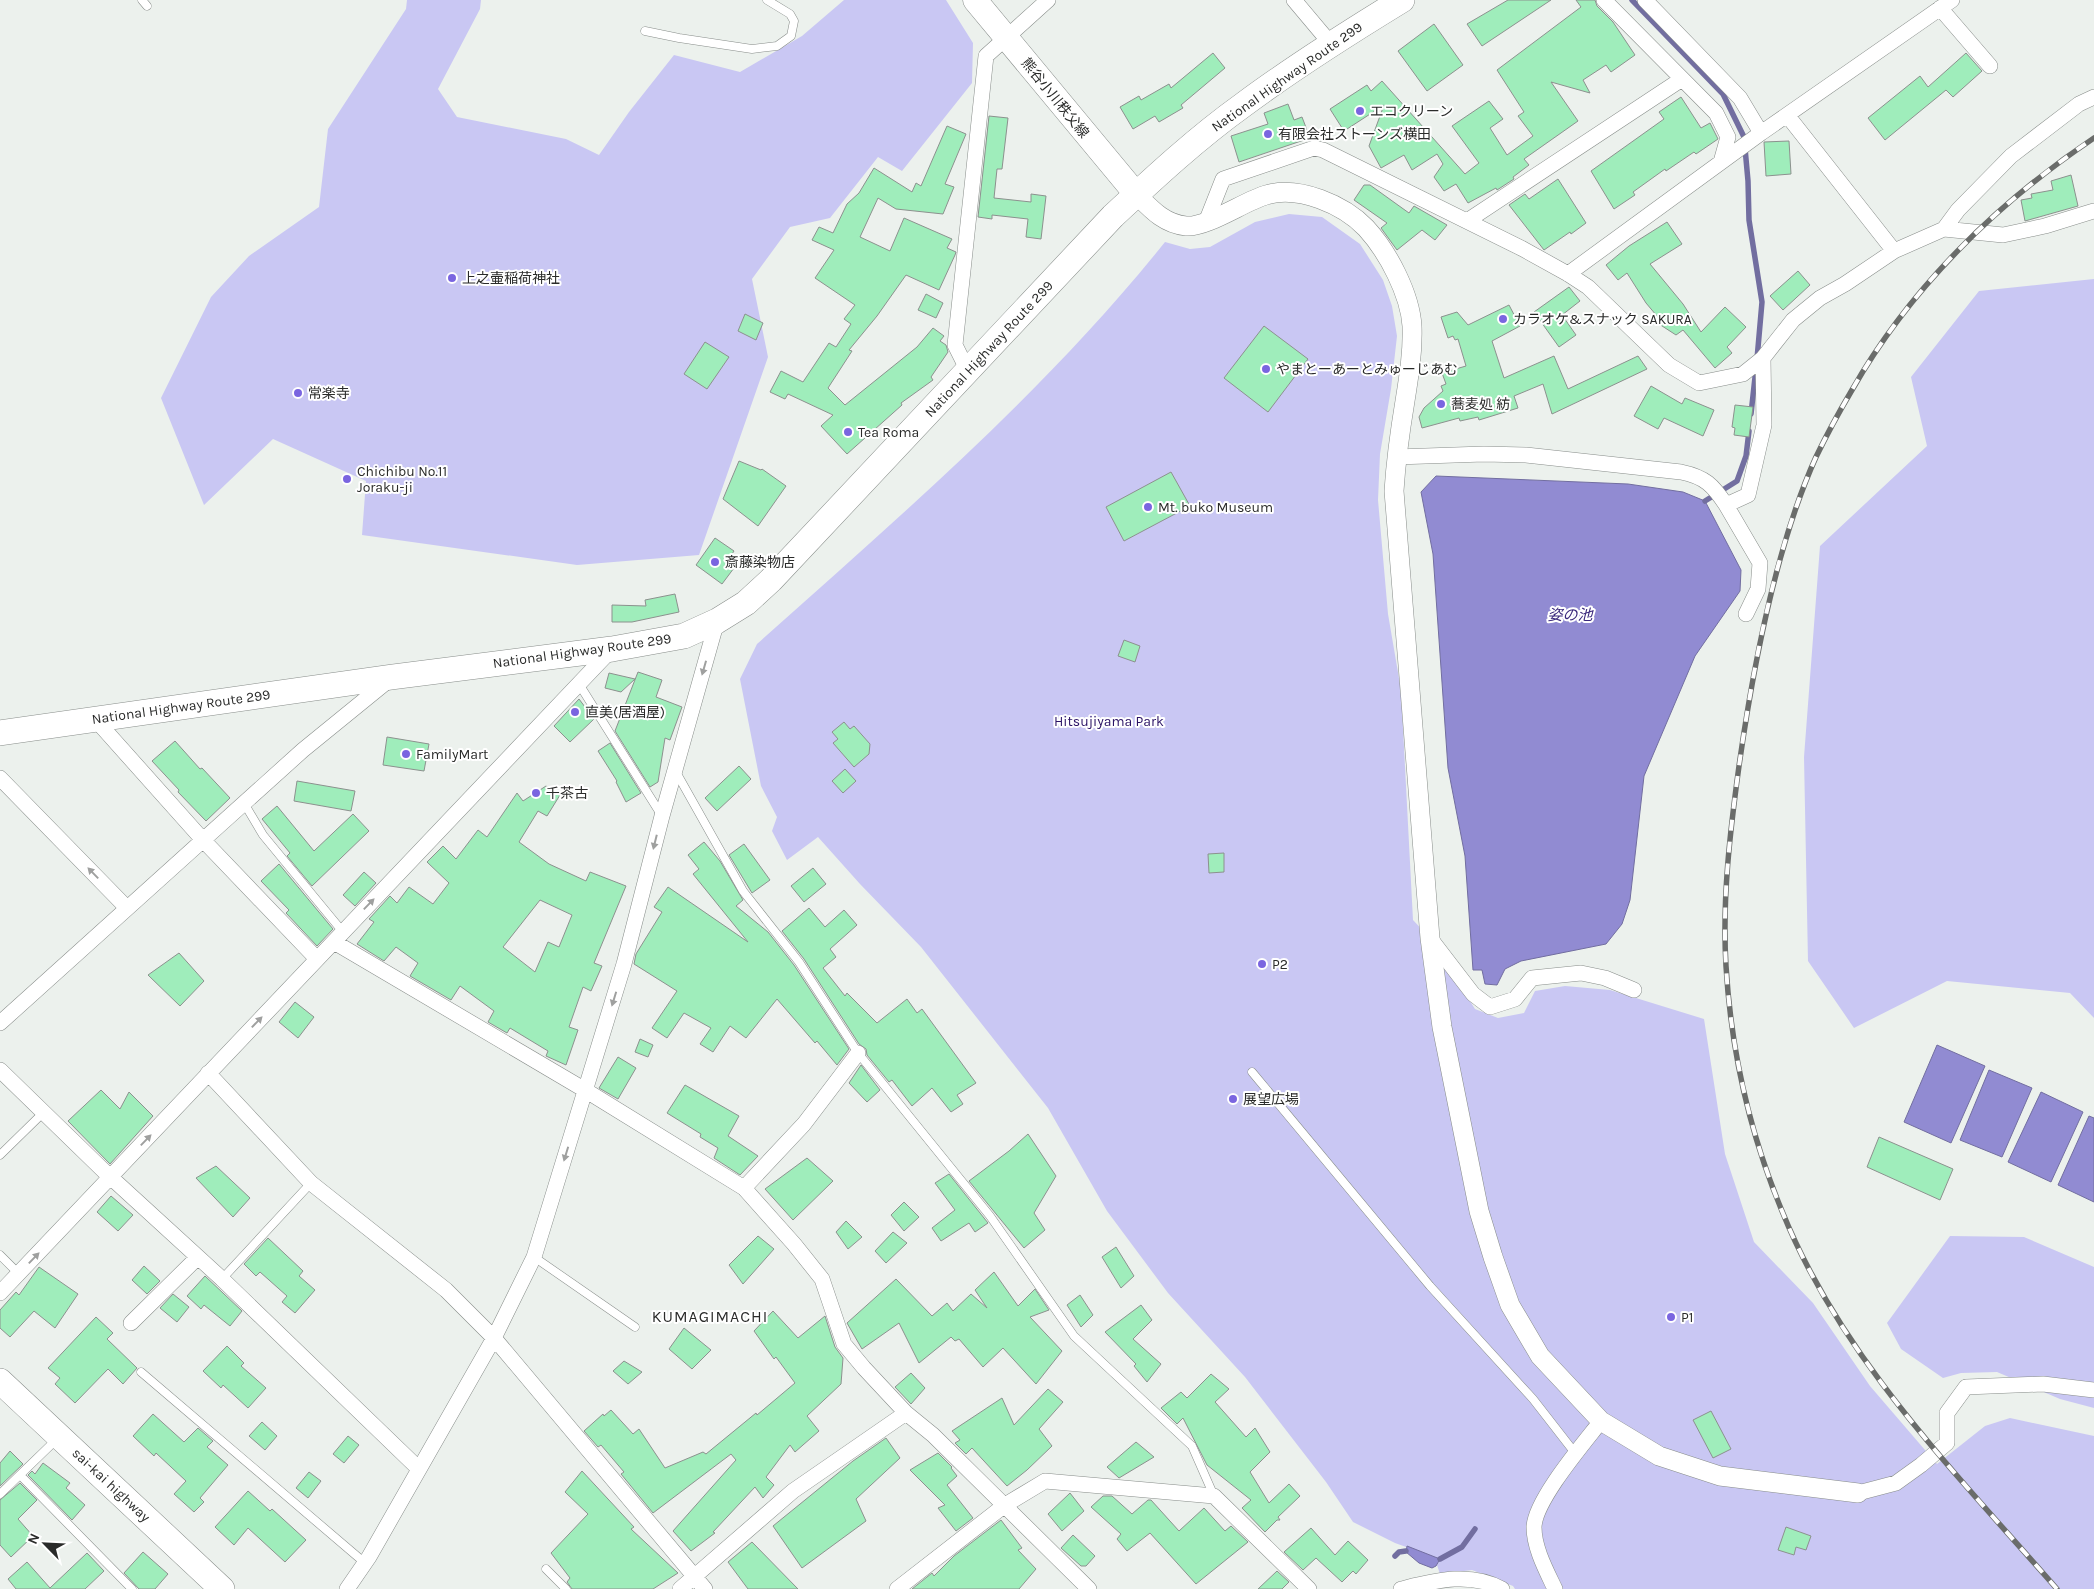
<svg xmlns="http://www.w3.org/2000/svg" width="2094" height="1589" font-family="Karla,'Noto Sans JP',sans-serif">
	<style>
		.green { fill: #c9c7f3 }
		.water { fill: #918bd2; stroke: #726ea0 }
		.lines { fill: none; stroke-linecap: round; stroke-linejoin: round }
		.stream { stroke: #726ea0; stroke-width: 5.5 }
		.building { fill: #9fedbb; stroke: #8c918e; fill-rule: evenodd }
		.service-casing { stroke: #888d8a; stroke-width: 9 }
		.minor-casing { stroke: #888d8a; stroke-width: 16 }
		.tertiary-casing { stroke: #888d8a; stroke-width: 20 }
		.primary-casing { stroke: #888d8a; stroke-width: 25 }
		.trunk-casing { stroke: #888d8a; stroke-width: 26 }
		.service { stroke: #fff; stroke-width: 8 }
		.minor { stroke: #fff; stroke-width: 15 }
		.tertiary { stroke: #fff; stroke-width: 19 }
		.primary { stroke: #fff; stroke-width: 24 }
		.trunk { stroke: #fff; stroke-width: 25 }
		.rail-casing { stroke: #6a6c6a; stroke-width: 5.5 }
		.rail { stroke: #fff; stroke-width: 4; stroke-dasharray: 11; stroke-linecap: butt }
		.oneway { fill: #9fa09f }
		.poi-dot { fill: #7a65e0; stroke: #fff; stroke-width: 2 }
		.labels { text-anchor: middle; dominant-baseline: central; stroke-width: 4; stroke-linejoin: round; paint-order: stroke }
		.street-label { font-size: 14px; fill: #2a2b2a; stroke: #fff }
		.poi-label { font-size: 14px; fill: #2a2b2a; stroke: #fff; text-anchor: start }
		.park-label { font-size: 14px; fill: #2a1265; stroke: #fff }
		.water-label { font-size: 15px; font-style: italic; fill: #39277b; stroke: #fff }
		.quarter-label { font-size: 16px; letter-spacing: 1px; fill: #2a2b2a; stroke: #fff }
	</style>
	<rect width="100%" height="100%" fill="#ecf1ed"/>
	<path class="green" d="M407 0H481L480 9 438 89 457 117 566 139 599 155 629 112 674 55 740 72 802 36 844 0H946L973 43 972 83 902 171 878 157 830 218 790 227 752 279 768 357 699 555 577 565 362 535 366 481 273 439 204 505 161 398 211 297 249 256 319 207 328 129 406 9Z
		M1289 214 1322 217 1360 244 1383 280 1392 306 1397 336 1391 389 1380 454 1378 500 1388 614 1401 690 1413 920 1430 938 1475 1009 1498 1018 1524 1013 1535 991 1565 986 1610 990 1704 1019 1725 1154 1754 1242 1813 1303 1870 1386 1937 1464 1985 1426 2010 1418 2094 1436V1589H1515L1513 1586 1472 1570 1440 1574 1437 1565 1440 1559 1395 1543 1353 1522 1326 1482 1245 1377 1168 1293 1107 1211 1048 1108 921 947 860 884 818 837 787 860 772 831 777 817 761 786 740 679 757 644C900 516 1045 392 1165 242L1190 249 1210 247 1255 222Z
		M2094 279V1018L2070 993 1947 981 1854 1028 1808 961 1804 757 1820 546 1927 446 1911 377 1979 291Z
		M1950 1236 2024 1237 2094 1267V1408L2060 1399 1997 1372 1961 1373 1943 1378 1901 1349 1887 1323Z"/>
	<path class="water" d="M1436 476 1628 484 1683 492 1705 501 1741 570 1740 591 1695 656 1644 776 1630 900 1622 924 1606 944 1521 961 1505 969 1497 985 1485 984 1482 970H1473L1465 856 1448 768 1433 554 1421 492Z
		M1937 1045 1985 1066 1951 1143 1904 1122Z
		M1989 1070 2032 1088 2002 1157 1960 1140Z
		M2041 1092 2083 1112 2051 1182 2008 1162Z
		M2089 1116 2094 1118V1202L2058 1185Z
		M1407 1546 1440 1559 1436 1566 1432 1568 1419 1563 1406 1552Z"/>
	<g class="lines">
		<path class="stream" d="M1632 0 1723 94 1744 137 1748 181 1749 220 1762 302 1757 359
			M1751 414 1756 368
			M1705 501 1737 481 1746 456 1749 431
			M1395 1556 1399 1552 1406 1551
			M1440 1559 1462 1547 1475 1529"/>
	</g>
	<path class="building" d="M1508 0H1551L1482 46 1467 24Z
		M1576 0H1595L1597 6 1613 22 1635 55 1611 72 1606 65 1583 80 1590 93 1551 82 1578 121 1524 159 1529 165 1513 177 1514 179 1497 190 1496 188 1468 203 1456 184 1444 191 1434 177 1443 164 1437 154 1412 170 1404 155 1381 168 1369 146 1384 105 1344 131 1330 109 1367 85 1371 91 1382 81 1465 174 1479 163 1452 126 1489 101 1503 119 1490 128 1507 155 1533 136 1518 116 1524 112 1497 70 1581 7Z
		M1434 24 1463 65 1427 91 1398 51Z
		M1213 53 1225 68 1181 105 1183 108 1159 122 1155 116 1133 129 1120 107 1139 96 1141 100 1169 84 1171 88Z
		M1966 53 1982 71 1953 97 1946 90 1885 140 1868 118 1920 76 1928 87Z
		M1681 97 1701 128 1710 123 1718 139 1696 154 1694 152 1666 171 1665 169 1633 192 1635 195 1614 209 1591 171 1664 119 1659 112Z
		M1288 104 1294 120 1302 117 1310 138 1239 162 1231 136 1268 124 1264 113Z
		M989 116 1008 118 1002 169H997L994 198 1031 202V194L1046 196 1041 239 1026 237 1028 219 992 215V219L978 217Z
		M947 126 966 134 945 184 954 187 943 214 896 209 878 198 860 237 890 251 904 218 952 239 947 248 956 252 955 255 939 290 906 275 877 316 849 350 852 351 828 388 845 405 917 347 933 328 944 336 940 341 946 345 948 352 931 377 933 380 901 403 902 405 847 454 821 426 833 415 788 394 785 399 770 392 781 371 803 382 829 343 836 347 851 324 844 319 855 305 815 278 834 250 812 240 819 227 833 233 847 204 859 193 874 168 912 192 916 183 921 186Z
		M1789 141 1791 174 1766 176 1764 142Z
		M2071 175 2078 206 2025 221 2021 200 2032 198 2031 194 2053 190 2051 181Z
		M1558 179 1586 223 1571 234 1570 232 1544 250 1509 205 1525 194 1529 199Z
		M1364 185H1370L1409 213 1414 206 1447 225 1435 240 1422 230 1397 250 1381 228 1387 223 1354 200Z
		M1667 222 1682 244 1650 264 1683 304 1701 332 1725 307 1746 327 1727 347 1732 353 1715 368 1683 330 1676 335 1659 324 1662 322 1646 303 1627 273 1618 280 1606 265 1629 246Z
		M1798 271 1810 285 1783 310 1770 296Z
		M1569 287 1580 301 1562 315 1576 335 1559 347 1534 312Z
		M926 294 943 303 936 318 918 310Z
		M1509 305 1520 326 1492 341 1504 378 1554 356 1568 389 1638 356 1647 369 1552 414 1543 384 1514 396 1518 408 1479 420 1478 417 1460 421 1459 418 1422 428 1419 417 1424 408 1443 391 1441 386 1446 384 1442 373 1466 366 1458 339 1455 340 1453 336 1448 338 1441 317 1457 312 1468 325Z
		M745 314 763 323 756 340 738 331Z
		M1264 326 1308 359 1268 412 1224 378Z
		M705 342 729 357 707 389 684 374Z
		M1651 386 1682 404 1685 398 1714 410 1703 436 1664 418 1658 429 1634 416Z
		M1735 405 1753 407 1749 437 1734 435 1735 428 1732 427Z
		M739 461 761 470 762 469 786 486 758 526 723 499Z
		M1171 472 1190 506 1124 541 1106 507Z
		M715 538 734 551 726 563 734 568 722 584 696 565Z
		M675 594 679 612 632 622H612V605L646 606 645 600Z
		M1124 640 1140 646 1135 662 1118 656Z
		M638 672 662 680 656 697 682 707 670 740 665 738 658 782 650 787 615 731Z
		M609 673 635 679 621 692 605 688Z
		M579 699 594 719 570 742 554 726Z
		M844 722 850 729 854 726 870 744 869 754 854 767 833 743 838 739 832 732Z
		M387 737 429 744 424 771 383 765Z
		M175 741 200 769 202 768 230 798 206 821 178 792 179 790 152 761Z
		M610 743 641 793 626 802 616 782 617 781 598 751Z
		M739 766 751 779 717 811 705 798Z
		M845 769 856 781 843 793 832 781Z
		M297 781 355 791 351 811 294 801Z
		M546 786 560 795 547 816 538 811 519 842 549 864 586 881 590 872 626 886 594 963 602 966 591 991 583 987 569 1027 578 1030 566 1065 546 1056 548 1051 510 1028 507 1033 488 1022 494 1011 460 986 451 1000 410 976 418 963 396 947 384 961 357 944 374 922 369 919 390 896 397 903 409 887 433 904 449 883 427 862 443 846 456 859 478 830 487 837 517 793 523 801ZM540 900 572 915 559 947 548 942 535 972 503 947Z
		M277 806 314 851 353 814 369 831 312 886 287 856 290 853 262 819Z
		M704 842 720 861 743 900 736 906 768 932 794 965 849 1049 837 1065 817 1041 815 1043 777 999 746 1038 730 1026 713 1052 700 1044 711 1028 684 1013 667 1038 652 1028 677 991 634 964 636 954 662 912 654 907 668 887 748 942 693 874 699 869 688 855Z
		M744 844 770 880 752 893 729 855Z
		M1224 853V872L1209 873 1208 854Z
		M279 864 333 929 317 946 286 913 289 910 261 881Z
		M813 868 826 884 804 902 791 886Z
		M364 872 376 883 355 906 343 895Z
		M809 908 825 927 844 910 857 925 830 949 836 957 823 968 845 996 847 993 877 1023 907 999 917 1013 922 1009 976 1083 957 1095 963 1104 951 1112 932 1088 912 1106 892 1080 889 1082 867 1055 866 1049 859 1044 804 959 782 931Z
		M179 953 204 981 180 1006 148 975Z
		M295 1002 314 1017 298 1038 279 1022Z
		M640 1039 653 1045 648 1057 635 1052Z
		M618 1057 636 1068 618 1099 599 1088Z
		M861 1065 880 1090 867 1102 849 1083Z
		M685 1085 739 1116 728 1136 758 1156 740 1175 714 1158 718 1148 700 1137 701 1134 667 1113Z
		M101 1090 120 1109 129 1092 153 1116 110 1164 68 1121Z
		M1028 1134 1056 1176 1034 1213 1045 1230 1024 1248 969 1181 1009 1151Z
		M1879 1137 1953 1169 1940 1200 1867 1167Z
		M807 1158 833 1181 793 1220 765 1189Z
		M216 1166 250 1198 233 1217 196 1178Z
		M949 1174 988 1223 975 1232 969 1223 941 1241 932 1228 955 1210 935 1183Z
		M111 1196 133 1215 118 1231 97 1212Z
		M904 1202 919 1217 904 1231 891 1215Z
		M846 1221 862 1237 848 1249 836 1232Z
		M893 1232 907 1243 886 1263 875 1251Z
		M758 1236 774 1249 743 1284 729 1265Z
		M268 1238 303 1271 299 1276 315 1290 295 1313 282 1302 287 1296 260 1272 256 1276 244 1264Z
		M1116 1247 1134 1276 1121 1288 1102 1257Z
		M144 1266 160 1281 147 1294 132 1280Z
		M39 1267 78 1294 55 1328 34 1311 10 1337 0 1328V1310L16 1292 19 1295Z
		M994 1272 1018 1306 1035 1289 1049 1310 1030 1317 1062 1351 1036 1384 1003 1348 983 1367 959 1339 955 1341 951 1337 919 1363 899 1323 862 1349 847 1323 896 1279 932 1316 947 1303 953 1311 971 1294 987 1308 975 1290Z
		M205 1276 242 1311 230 1326 204 1305 201 1309 187 1296Z
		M173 1294 189 1307 177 1322 160 1308Z
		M1080 1295 1093 1315 1081 1327 1067 1305Z
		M1141 1305 1152 1320 1133 1339 1161 1364 1147 1382 1134 1366 1136 1364 1105 1332Z
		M773 1311 798 1338 825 1316 835 1347 843 1358 841 1384 807 1416 819 1431 795 1452 790 1445 766 1477 774 1485 763 1498 755 1487 713 1532 715 1533 691 1551 673 1531 736 1460 731 1454 653 1513 621 1474 624 1472 601 1445 598 1447 584 1431 603 1414 604 1416 611 1410 633 1434 639 1429 665 1468 703 1452 706 1454 756 1413 757 1415 795 1383 776 1357 774 1359 754 1331Z
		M96 1317 113 1333 107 1339 137 1368 123 1384 108 1369 75 1403 55 1384 60 1378 48 1368Z
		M684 1328 711 1350 692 1369 669 1349Z
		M227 1346 244 1363 241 1366 266 1388 248 1408 223 1385 221 1388 203 1371Z
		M624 1361 642 1372 628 1384 613 1371Z
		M911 1373 925 1388 911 1404 895 1387Z
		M1211 1374 1229 1389 1215 1402 1246 1437 1255 1428 1270 1452 1250 1472 1269 1503 1289 1484 1300 1496 1278 1517 1280 1520H1277L1265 1532 1242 1508 1251 1500 1207 1465 1183 1418 1177 1424 1161 1408 1181 1392 1187 1398Z
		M1048 1389 1063 1402 1039 1429 1052 1446 1027 1470 1007 1486 972 1448 966 1454 955 1443 960 1440 952 1431 1002 1398 1014 1425Z
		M1711 1411 1731 1449 1713 1458 1693 1420Z
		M153 1414 184 1442 198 1428 213 1441 207 1447 228 1465 200 1498 204 1502 194 1512 174 1494 186 1481 156 1453 154 1456 133 1436Z
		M262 1422 277 1436 265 1450 249 1436Z
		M348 1436 359 1445 344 1463 333 1454Z
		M886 1438 900 1458 856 1499 866 1521 802 1568 773 1526 853 1461Z
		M1136 1442 1154 1457 1119 1478 1107 1467Z
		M10 1451 23 1464 0 1486V1463Z
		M938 1453 952 1467 951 1468 957 1476 947 1485 973 1518 956 1531 938 1508 945 1505 910 1470Z
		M43 1463 70 1483 66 1488 85 1505 72 1520 28 1475 32 1471 35 1474Z
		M582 1471 634 1527 631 1529 678 1573 653 1589H572L567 1582 570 1578 551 1553 588 1514 565 1492Z
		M309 1472 321 1481 308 1498 296 1488Z
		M20 1483 37 1500 18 1519 33 1536 11 1557 0 1545V1500Z
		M248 1491 270 1511 272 1509 306 1540 285 1562 248 1528 234 1545 215 1527Z
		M1070 1493 1084 1511 1062 1531 1048 1514Z
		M1103 1496H1112L1132 1514 1148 1500H1151L1179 1531 1204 1508 1225 1531 1231 1526 1248 1542 1196 1584 1150 1533 1127 1551 1117 1539 1121 1534 1091 1507Z
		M1001 1520 1022 1548 1018 1550 1036 1569 1019 1589H912L932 1573 934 1576 954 1556Z
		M1786 1527 1811 1536 1806 1550 1796 1547 1794 1555 1778 1550Z
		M1311 1528 1335 1555 1348 1541 1368 1560 1356 1574 1353 1571 1342 1582 1316 1558 1303 1570 1284 1552Z
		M1073 1535 1095 1556 1086 1566H1081L1061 1548Z
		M752 1542 798 1589H748L728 1562Z
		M143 1552 168 1574 155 1589H139L124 1573Z
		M87 1553 104 1571 85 1589H16L8 1579 27 1562 50 1588Z
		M1277 1571 1289 1582 1282 1589H1258Z"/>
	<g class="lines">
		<g class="service-casing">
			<path id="service" d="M142 0 147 6
				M645 31 679 38 752 49 777 46 791 36 794 21 790 14 767 0
				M579 684 662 816
				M676 772 743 891 799 962 858 1053 990 1216 1074 1336 1192 1446 1214 1496
				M244 803 263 835 343 932
				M1252 1072 1430 1286 1533 1399 1575 1453
				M0 1155 44 1112
				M0 1255 19 1274
				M534 1257 635 1327
				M222 1279 311 1183
				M141 1372 365 1563
				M20 1475 132 1589
				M0 1494 58 1438
				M546 1569 566 1589"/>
		</g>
		<g class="minor-casing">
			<path id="minor" d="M1294 0 1331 44
				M1604 0 1716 113 1728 137 1721 162
				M1645 0 1740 98 1761 133
				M1940 8 1990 66
				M1787 115 1894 251
				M1467 221 1682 79
				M1206 222 1223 179 1314 148 1323 150 1523 249 1568 274 1588 287 1669 365 1699 383 1743 374 1763 358 1793 320 1820 298 1845 284 1894 251 1944 229 1958 210 2011 156 2079 104 2094 97
				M1944 229 2003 235 2045 226 2094 211
				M1568 274 1761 133 1952 0
				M968 371 955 345 986 56 1048 0
				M1396 457 1484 454 1526 455 1681 472C1705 477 1713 485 1726 505L1748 495 1764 425 1763 358
				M1726 505 1760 563 1758 589 1746 614
				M95 719 203 840 317 959
				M0 778 127 908
				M1430 938 1473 994 1490 1007 1515 999 1532 978 1581 973 1605 978 1634 990
				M334 942 585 1090 744 1188 794 1244 822 1279 844 1344 864 1368 906 1413 933 1435 1089 1589
				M0 1023 303 750 389 680
				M0 1070 105 1172 222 1279 419 1469
				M208 1073 311 1183 446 1290 494 1338 705 1589
				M744 1188 804 1124 858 1053
				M0 1293 612 649
				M131 1323 198 1257
				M1858 1493 1896 1483 1921 1465 1947 1443V1413L1966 1387 2043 1384 2094 1390
				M347 1589 369 1557 494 1338 534 1257 624 964 662 816 717 621
				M680 1589 793 1491 906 1413
				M897 1589 1005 1505 1045 1481 1214 1496 1309 1589
				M1401 1589C1434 1581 1470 1571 1502 1589
				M1555 1589C1546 1570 1534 1548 1534 1527 1535 1500 1584 1443 1601 1421"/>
		</g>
		<g class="tertiary-casing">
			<path id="tertiary" d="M1136 194C1151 209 1164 224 1186 226 1206 228 1245 201 1266 195 1299 185 1344 205 1366 228 1388 252 1410 294 1412 326 1413 351 1409 376 1405 401 1400 431 1396 460 1394 491L1430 938 1442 1027 1479 1211 1493 1257 1510 1305 1540 1356 1601 1421 1659 1456 1720 1476 1858 1493"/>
		</g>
		<g class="primary-casing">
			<path id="primary" d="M975 0 1136 194"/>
		</g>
		<g class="trunk-casing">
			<path id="trunk" d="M0 733 392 677 612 649 684 636 717 621 746 603 771 580 1113 216C1155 177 1197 138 1243 105 1294 67 1348 33 1402 0
				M0 1381 222 1589"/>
		</g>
		<use href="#service" class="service"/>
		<use href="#minor" class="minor"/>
		<use href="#tertiary" class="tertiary"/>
		<use href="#primary" class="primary"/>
		<use href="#trunk" class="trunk"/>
		<g class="rail-casing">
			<path id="rail" d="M2057 1589C1954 1471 1841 1358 1782 1211 1750 1134 1731 1050 1726 966 1722 899 1730 832 1739 766 1753 667 1775 548 1816 457 1827 434 1839 412 1852 390 1910 288 1997 203 2094 138"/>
		</g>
		<use href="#rail" class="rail"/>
	</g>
	<defs><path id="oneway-solid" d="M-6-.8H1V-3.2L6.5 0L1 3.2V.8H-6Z" transform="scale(1.25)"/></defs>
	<g class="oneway">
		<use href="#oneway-solid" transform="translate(704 668) rotate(106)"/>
		<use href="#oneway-solid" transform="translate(655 842) rotate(104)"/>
		<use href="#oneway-solid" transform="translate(93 873) rotate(-134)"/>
		<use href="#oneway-solid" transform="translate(369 904) rotate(-46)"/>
		<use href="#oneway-solid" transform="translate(614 999) rotate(107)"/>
		<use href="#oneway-solid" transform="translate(257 1022) rotate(-46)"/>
		<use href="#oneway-solid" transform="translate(146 1140) rotate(-46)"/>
		<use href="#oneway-solid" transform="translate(566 1154) rotate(107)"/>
		<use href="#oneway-solid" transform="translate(34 1258) rotate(-46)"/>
	</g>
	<g class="poi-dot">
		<circle cx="1360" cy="111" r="5"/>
		<circle cx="1268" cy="134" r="5"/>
		<circle cx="452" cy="278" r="5"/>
		<circle cx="1503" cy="319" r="5"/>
		<circle cx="1266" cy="369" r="5"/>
		<circle cx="298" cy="393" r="5"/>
		<circle cx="1441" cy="404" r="5"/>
		<circle cx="848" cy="432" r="5"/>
		<circle cx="347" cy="479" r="5"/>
		<circle cx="1148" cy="507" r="5"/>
		<circle cx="715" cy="562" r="5"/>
		<circle cx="575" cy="712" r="5"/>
		<circle cx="406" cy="754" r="5"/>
		<circle cx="536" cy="793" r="5"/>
		<circle cx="1262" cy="964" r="5"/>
		<circle cx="1233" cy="1099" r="5"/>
		<circle cx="1671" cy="1317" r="5"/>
	</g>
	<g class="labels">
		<g class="street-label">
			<text transform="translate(1287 77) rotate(-35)">National Highway Route 299</text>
			<text transform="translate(1055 98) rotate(51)">熊谷小川秩父線</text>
			<text transform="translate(989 349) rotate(-47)">National Highway Route 299</text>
			<text transform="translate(582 651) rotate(-8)">National Highway Route 299</text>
			<text transform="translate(181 707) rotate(-8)">National Highway Route 299</text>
			<text transform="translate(111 1485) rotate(43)">sai-kai highway</text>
		</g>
		<g class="poi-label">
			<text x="1370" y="111">エコクリーン</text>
			<text x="1278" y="134">有限会社ストーンズ横田</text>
			<text x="462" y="278">上之壷稲荷神社</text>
			<text x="1513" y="319">カラオケ&amp;スナック SAKURA</text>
			<text x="1276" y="369">やまとーあーとみゅーじあむ</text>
			<text x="308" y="393">常楽寺</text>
			<text x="1451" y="404">蕎麦処 紡</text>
			<text x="858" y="432">Tea Roma</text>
			<text x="357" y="471">Chichibu No.11<tspan x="357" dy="16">Joraku-ji</tspan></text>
			<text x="1158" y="507">Mt. buko Museum</text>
			<text x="725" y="562">斎藤染物店</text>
			<text x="585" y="712">直美(居酒屋)</text>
			<text x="416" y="754">FamilyMart</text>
			<text x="546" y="793">千茶古</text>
			<text x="1272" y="964">P2</text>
			<text x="1243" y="1099">展望広場</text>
			<text x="1681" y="1317">P1</text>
		</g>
		<g class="park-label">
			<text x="1109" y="721">Hitsujiyama Park</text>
		</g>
		<g class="water-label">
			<text x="1570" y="615">姿の池</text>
		</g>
		<g class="quarter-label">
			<text x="710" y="1316">KUMAGIMACHI</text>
		</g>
	</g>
	<g transform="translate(45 1544) rotate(294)" stroke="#ffffff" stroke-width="4" paint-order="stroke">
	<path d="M0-4L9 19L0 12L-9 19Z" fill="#2a2b2a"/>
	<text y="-8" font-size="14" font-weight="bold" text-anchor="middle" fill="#2a2b2a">N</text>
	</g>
</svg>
